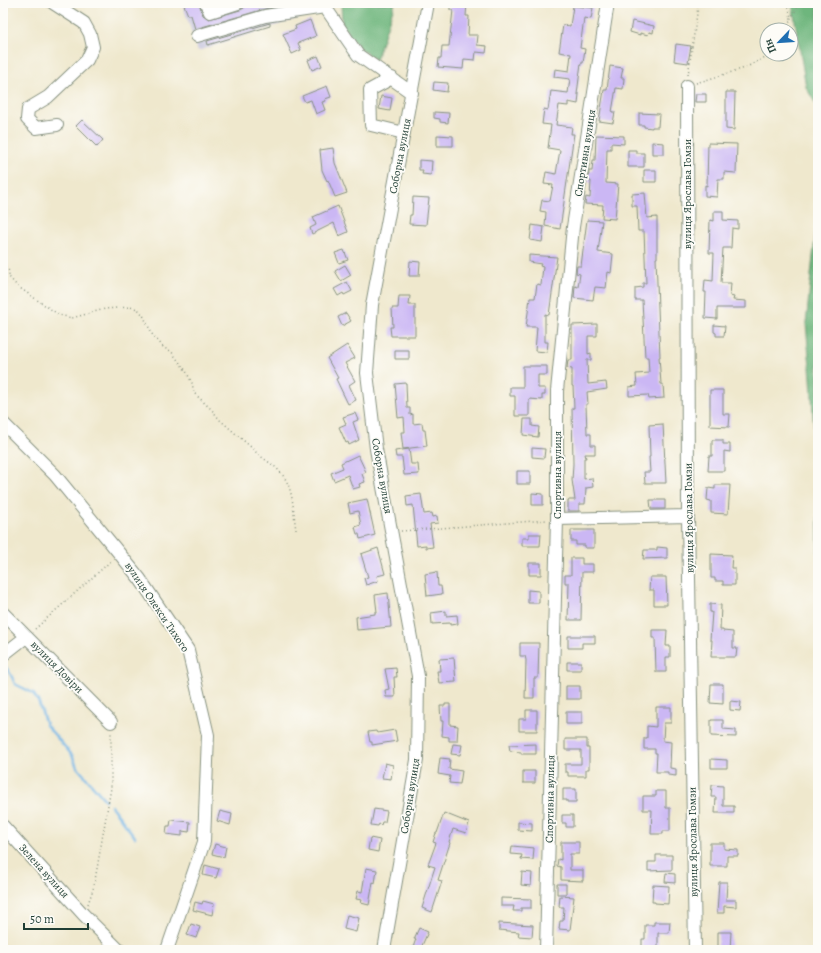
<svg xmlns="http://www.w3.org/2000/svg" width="821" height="953" font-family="Alegreya,serif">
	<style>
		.industrial { fill: #c3c1db }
		.forest { fill: #6eb67d; stroke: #467a58 }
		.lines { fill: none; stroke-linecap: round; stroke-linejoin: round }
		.stream { stroke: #6fb4e5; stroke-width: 2.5 }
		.building { fill: #cbb7f4 }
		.minor-casing { stroke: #879280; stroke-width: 14 }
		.path { stroke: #879280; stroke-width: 1.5; stroke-dasharray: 1 3; stroke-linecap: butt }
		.minor { stroke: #fff; stroke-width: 12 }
		.labels { text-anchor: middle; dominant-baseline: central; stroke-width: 3.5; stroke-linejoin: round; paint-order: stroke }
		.street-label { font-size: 11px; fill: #1f3d34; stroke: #fdfcf7 }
	</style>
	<rect width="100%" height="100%" fill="#fdfcf7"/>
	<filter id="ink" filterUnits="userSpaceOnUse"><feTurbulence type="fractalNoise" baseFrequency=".025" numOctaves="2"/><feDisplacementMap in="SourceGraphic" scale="8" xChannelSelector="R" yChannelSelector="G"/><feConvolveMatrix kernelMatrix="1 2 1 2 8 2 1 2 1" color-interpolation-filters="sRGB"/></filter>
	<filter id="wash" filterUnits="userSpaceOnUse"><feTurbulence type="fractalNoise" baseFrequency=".012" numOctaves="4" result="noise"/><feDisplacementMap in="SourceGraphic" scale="16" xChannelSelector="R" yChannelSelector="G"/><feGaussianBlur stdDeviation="0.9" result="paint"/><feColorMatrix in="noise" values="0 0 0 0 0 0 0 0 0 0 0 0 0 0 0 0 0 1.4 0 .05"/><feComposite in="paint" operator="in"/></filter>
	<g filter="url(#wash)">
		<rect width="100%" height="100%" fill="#efe8cd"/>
		<path class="industrial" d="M182 3H341L342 4 198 51Z"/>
		<path class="forest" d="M341 3H395L376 60 359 48 342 25Z
			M792 3H818V108L806 87Z
			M818 208V555V506L811 378 806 324Z"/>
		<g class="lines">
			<path class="stream" d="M3 663 11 675 15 684 33 693 39 703 46 725 72 755 77 767 105 800
				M111 806 135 837"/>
		</g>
		<g id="blocks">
			<path class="building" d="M192 3H199L203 15 209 19 240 10 244 8 245 3H278L279 5 195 29 191 15H188L184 5Z
				M450 3H467L466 16H469L468 35H478L477 45 487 46 486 53 476 52 475 60 464 59 463 69 438 67 439 58H441L442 46H449L453 10H450Z
				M573 6 593 8 591 19 584 18 580 48 585 49 583 63H581L577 94H579L578 104 568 102V106L559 105 556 125 572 127 571 134H574L560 229 545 226 546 212 540 211 542 200 550 201 553 185 544 184 546 172 556 174 560 150 548 148 551 125 542 124 544 109 548 110 551 91 568 93 570 79 554 77 555 69 569 71 571 54 559 52 563 25 570 26Z
				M310 20 316 36 298 43 301 50 292 54 283 34 296 29 295 26Z
				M632 21 654 26 653 33 649 32 648 35 640 33V35L630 32Z
				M270 23V26L208 45 207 41Z
				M676 44 691 46 688 63 674 61Z
				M318 56 322 66 312 70 308 60Z
				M610 66 623 68 621 78H624L623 89 616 88 612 112H615L613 123 599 121 604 90H607Z
				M434 82 448 83 447 92 433 90Z
				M327 86 331 97 325 99 326 101 322 102 325 110 316 114 311 100 305 102 302 96Z
				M726 92H735L734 130 726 129Z
				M696 94H706V102H695Z
				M381 96 392 98 390 111 379 109Z
				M434 112 449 113 448 123 440 122V119L434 118Z
				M639 113 659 114 658 127H652V128L644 127V125H639Z
				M82 120 103 140 97 147 76 126Z
				M437 135 453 136V146H437Z
				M596 135 624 136V144L611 143V149H607L606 183 618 184 615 219 602 218 603 205 585 204 586 197 590 198 591 181H588L589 171H592L593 160H595Z
				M652 142 664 143V154H652Z
				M708 143 737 144 736 173 724 172V179H718L717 197 705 196V185L707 186Z
				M333 148 335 163 347 193 335 197 328 180 327 181 322 170 320 150Z
				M628 150H636V153H644V167H628Z
				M419 160 432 161 431 175 422 174 423 170H419Z
				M644 170H656V182H644Z
				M645 193 647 218 657 217V258H656L660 357H659L661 384H663L664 398 649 399 648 395 629 396V387L637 386 636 374 649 373 648 357H645L642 300H635V288L643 287V283H646L644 231H638L637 206H632V194Z
				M413 197 429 198 426 225 409 224 410 215H412Z
				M338 206 348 232 339 236 334 223 312 234 310 228 316 225 313 217Z
				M714 211H723V220L738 221V229L732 228 731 248H723L721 283H731L730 296 734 297 733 300 746 301V308H717V319L705 318 706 292H704L705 280 713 281 714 253H709L710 220 714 221Z
				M587 220 602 221 598 252 613 254 611 273 608 272 606 288 595 287 593 300 574 298 575 286 578 287 580 274 576 273 577 266H581Z
				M532 225 544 227 542 242 530 240Z
				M344 250 348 260 339 263 335 253Z
				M529 255 557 257 549 315 545 314V342H548L547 352 535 351 537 327H526L530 298H535L537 284 541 285 543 267 540 266 541 264 529 262Z
				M410 261 420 262 419 276H409Z
				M345 265 351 275 341 281 335 271Z
				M347 282 352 291 344 295 343 293 338 296 334 289Z
				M399 296H410L409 305H415V336H391L390 327H393L392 308H398Z
				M346 313 351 321 342 326 338 317Z
				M597 324V336H588V354L591 353V360H587L588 384 606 382 607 389 587 392 588 404H586L587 434H591V445H595V454H585L586 458H584V479L592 478 593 487 586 488 585 504H579V511H568V500H575L572 480 573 464 572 408H574L573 386H572V369L567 368 568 360H572V325Z
				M714 325 725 326 724 336H716V333L714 332Z
				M347 345 355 358 345 363 355 381 349 385 356 400 348 404 336 379 338 378 327 358Z
				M395 350H409V359H395Z
				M523 366H547V375H538V388H545V395H542V400L529 399V416H515V396H510V387H523Z
				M406 383 407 408H410V415L413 414V424L422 423 423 430H425L427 446 403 449 401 432H405L404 417 398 418 395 384Z
				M710 390H723V414H730L729 427 710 426Z
				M355 413 358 420 353 422 359 440 349 445 348 442 346 443 339 427 346 424 343 417Z
				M524 419H532V426L539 427 538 437 523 435Z
				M663 424 666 483H645L644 472H650L649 457H650L649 425Z
				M712 440H723V444H730V452L724 451V471H708L709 456H712Z
				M532 448 545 449 544 458 532 457Z
				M409 449 411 464H418L419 474 404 475 402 457H396L395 451Z
				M358 455 366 472 362 474 365 482 359 484 360 487 353 489 348 475 334 481 331 473 343 468 341 463Z
				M517 471H530V484H517Z
				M715 485H730L728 514 711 513V501L707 500 708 488 715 489Z
				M532 493 543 494V505H532Z
				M421 494 424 514 432 513 433 517 437 516 438 523 430 524 433 547 426 548V545L417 546 413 505 407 506 406 496Z
				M367 499 375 535 360 539 359 534H357L355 527 361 525 358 511 350 513 348 503Z
				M650 500H665V509H651Z
				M571 530H594V548H585V545H576V541H571Z
				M529 534H541L540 546H522V538H529Z
				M657 547 667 548V558L643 559 644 550H657Z
				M378 548 385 574 377 576 378 581 366 585 364 578 368 577 361 554Z
				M711 554 732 555 731 568H735V585H723V581H715V578H711Z
				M571 558H582V564H593V572H582L581 620H568L569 583H565V575H571Z
				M529 563H541V575H529Z
				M437 572 438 586H441L442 594 427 596 425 574Z
				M650 577H666L667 605H654V590H649Z
				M528 590 539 591V603H528Z
				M388 593 391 627 357 630 356 617 375 614V612H377L375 595Z
				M710 604 721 605 720 630H723V631L733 632V648H737L736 657H711L712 640H710L712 612H710Z
				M446 611V616L457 615 458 624 450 625V623L432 624 431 613Z
				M652 630H667L666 646H670V657H666V672H656L655 638H652Z
				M568 636H595V643H582V648H568Z
				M520 643H539L538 678H534V698H525L526 660 525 656H520Z
				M454 658 456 682 439 683 437 671H440L439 659Z
				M567 662H581V670H567Z
				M396 668 397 677H394L395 697H386L385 690 389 689 385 669Z
				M711 684H723V704L710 703Z
				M566 686H580V699H566Z
				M730 701 741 702 740 711 730 710Z
				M445 704H450V725L458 726 457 741H449V737L442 736 443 721H441L440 706H445Z
				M656 707H671V723H664L663 741 671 742 670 768 676 769V776L668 775V772H656L657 753H655V749H644V738H647V726L656 727Z
				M526 710H537V731H519V719H526Z
				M566 712H582V724H566Z
				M711 720H723V729L736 730V737L711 736Z
				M395 730 397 741 372 745V742H370L368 732 376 731 377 733Z
				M565 739H587V748H589V769H586V776H568V772H565V764H581V750H565Z
				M453 744 462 745 460 755 451 754Z
				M536 744V754H521V752L510 751 509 745Z
				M440 758 450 759 449 769 462 771 460 784 449 783 450 776 438 774Z
				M711 759 727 760V768H711Z
				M385 763 393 765 391 779 382 778Z
				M523 771H535V783H523Z
				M712 785 723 786V806H734V813H715L716 797H711Z
				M563 789H576V802H567V800H563Z
				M656 791H666V808H670V831H663V834H651L652 810H643V796H656Z
				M374 809 387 811 385 822H382L381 825 379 824 378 826 371 825Z
				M220 811 232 814 230 825 217 821Z
				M444 813 469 823 466 833 453 829 449 842 450 843 438 880 442 881 432 912 422 908 435 867 428 865 436 843 433 842 436 833H437Z
				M562 815H573V827H566V823H562Z
				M171 820 190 822 189 832 182 831V836L166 834 167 826H170Z
				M518 822 532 823V831L518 830Z
				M370 838 380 840 378 852 368 850Z
				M561 842H579V854H570V870H583V881L561 880V867L557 866 558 859 561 860Z
				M710 843H724V849L738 850V856H727V866H710Z
				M215 844 226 847 224 857 212 854Z
				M512 846 534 848 533 860 521 859 522 855 511 854Z
				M656 855H672V870L648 871V862H656Z
				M205 865 219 869 216 878 203 875Z
				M366 868 377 870 375 883 373 882 369 905 361 903 362 900 356 899 358 891 362 892Z
				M522 872 532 873 531 886 521 885Z
				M666 873 675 874V883L665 882Z
				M719 882H727L726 900H736V907L724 906V913H717Z
				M557 884H566V894H557Z
				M653 885 669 886 668 904 655 903V902H652Z
				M560 896 574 897 570 930 559 929 560 921H563L564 907H559Z
				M501 898 531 899V908H521V911H513L514 906H501Z
				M203 901 214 904 212 915 193 910 195 902 202 904Z
				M347 915 359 918 356 932 344 929Z
				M654 922H670L669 933H658V950H642V939H645V925H654Z
				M499 923 533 925 532 937 518 936 519 932 499 930Z
				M191 924 200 927 196 938 187 935Z
				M419 928 428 932 420 950H412L416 939H414Z
				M718 932H731L730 950H718Z"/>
		</g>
	</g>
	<g filter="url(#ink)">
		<use href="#blocks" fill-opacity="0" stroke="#879280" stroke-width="1"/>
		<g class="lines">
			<g class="minor-casing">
				<path id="minor" d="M53 3 84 23 90 34 93 47 87 60 48 97 28 109 27 119 36 128 57 125
					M206 3 210 12 238 3
					M197 36 265 16 325 7 358 55 412 93
					M392 78 370 90 371 125 404 133
					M687 86 688 516 695 950
					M3 423 55 475 119 553 140 579 188 650 208 735 204 842 167 950
					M557 519 688 516
					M3 613 111 722
					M3 655 26 637
					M3 826 84 915 119 950
					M384 950 417 760 418 676 376 449 367 373 372 305 428 3
					M546 950 557 519V391L573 227 608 3"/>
			</g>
			<path class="path" d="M788 3 791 18
				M787 30 791 18 800 3
				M688 75 698 7 701 3
				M696 83 745 68 771 54
				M3 264 9 271V277L17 286 59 315 72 318 105 309 130 307 138 309 143 315 152 334 164 348 171 351 186 371 192 383 194 393 212 410 220 420 252 448C260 458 273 463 281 473 294 487 293 512 296 530
				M401 531 547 520
				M35 629 112 560
				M88 904 94 886 111 788V732"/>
			<use href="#minor" class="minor"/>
		</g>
	</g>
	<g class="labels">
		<g class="street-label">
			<text transform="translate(585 153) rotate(-81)">Спортивна вулиця</text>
			<text transform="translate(400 156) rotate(-79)">Соборна вулиця</text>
			<text transform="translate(687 194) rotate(-90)">вулиця Ярослава Гомзи</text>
			<text transform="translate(557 475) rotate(-90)">Спортивна вулиця</text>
			<text transform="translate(382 476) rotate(80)">Соборна вулиця</text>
			<text transform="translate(689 518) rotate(-91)">вулиця Ярослава Гомзи</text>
			<text transform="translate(157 607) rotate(56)">вулиця Олекси Тихого</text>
			<text transform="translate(57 667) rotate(45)">вулиця Довіри</text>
			<text transform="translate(410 796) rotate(-81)">Соборна вулиця</text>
			<text transform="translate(550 799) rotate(-89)">Спортивна вулиця</text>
			<text transform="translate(693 842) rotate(-91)">вулиця Ярослава Гомзи</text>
			<text transform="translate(44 871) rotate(48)">Зелена вулиця</text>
		</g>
	</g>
	<rect width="821" height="953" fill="none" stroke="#fdfcf7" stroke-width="16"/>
	<g transform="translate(779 42) rotate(245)"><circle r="19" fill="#fdfcf7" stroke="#a4b0a9"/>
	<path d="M0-3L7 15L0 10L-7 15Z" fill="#1f6fb2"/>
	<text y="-6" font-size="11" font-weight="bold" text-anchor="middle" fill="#1f3d34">Пн</text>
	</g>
	<path d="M24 923v6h64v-6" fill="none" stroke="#1f3d34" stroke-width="2"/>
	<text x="30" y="923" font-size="12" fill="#1f3d34" stroke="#fdfcf7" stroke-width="3" paint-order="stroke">50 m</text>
</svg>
